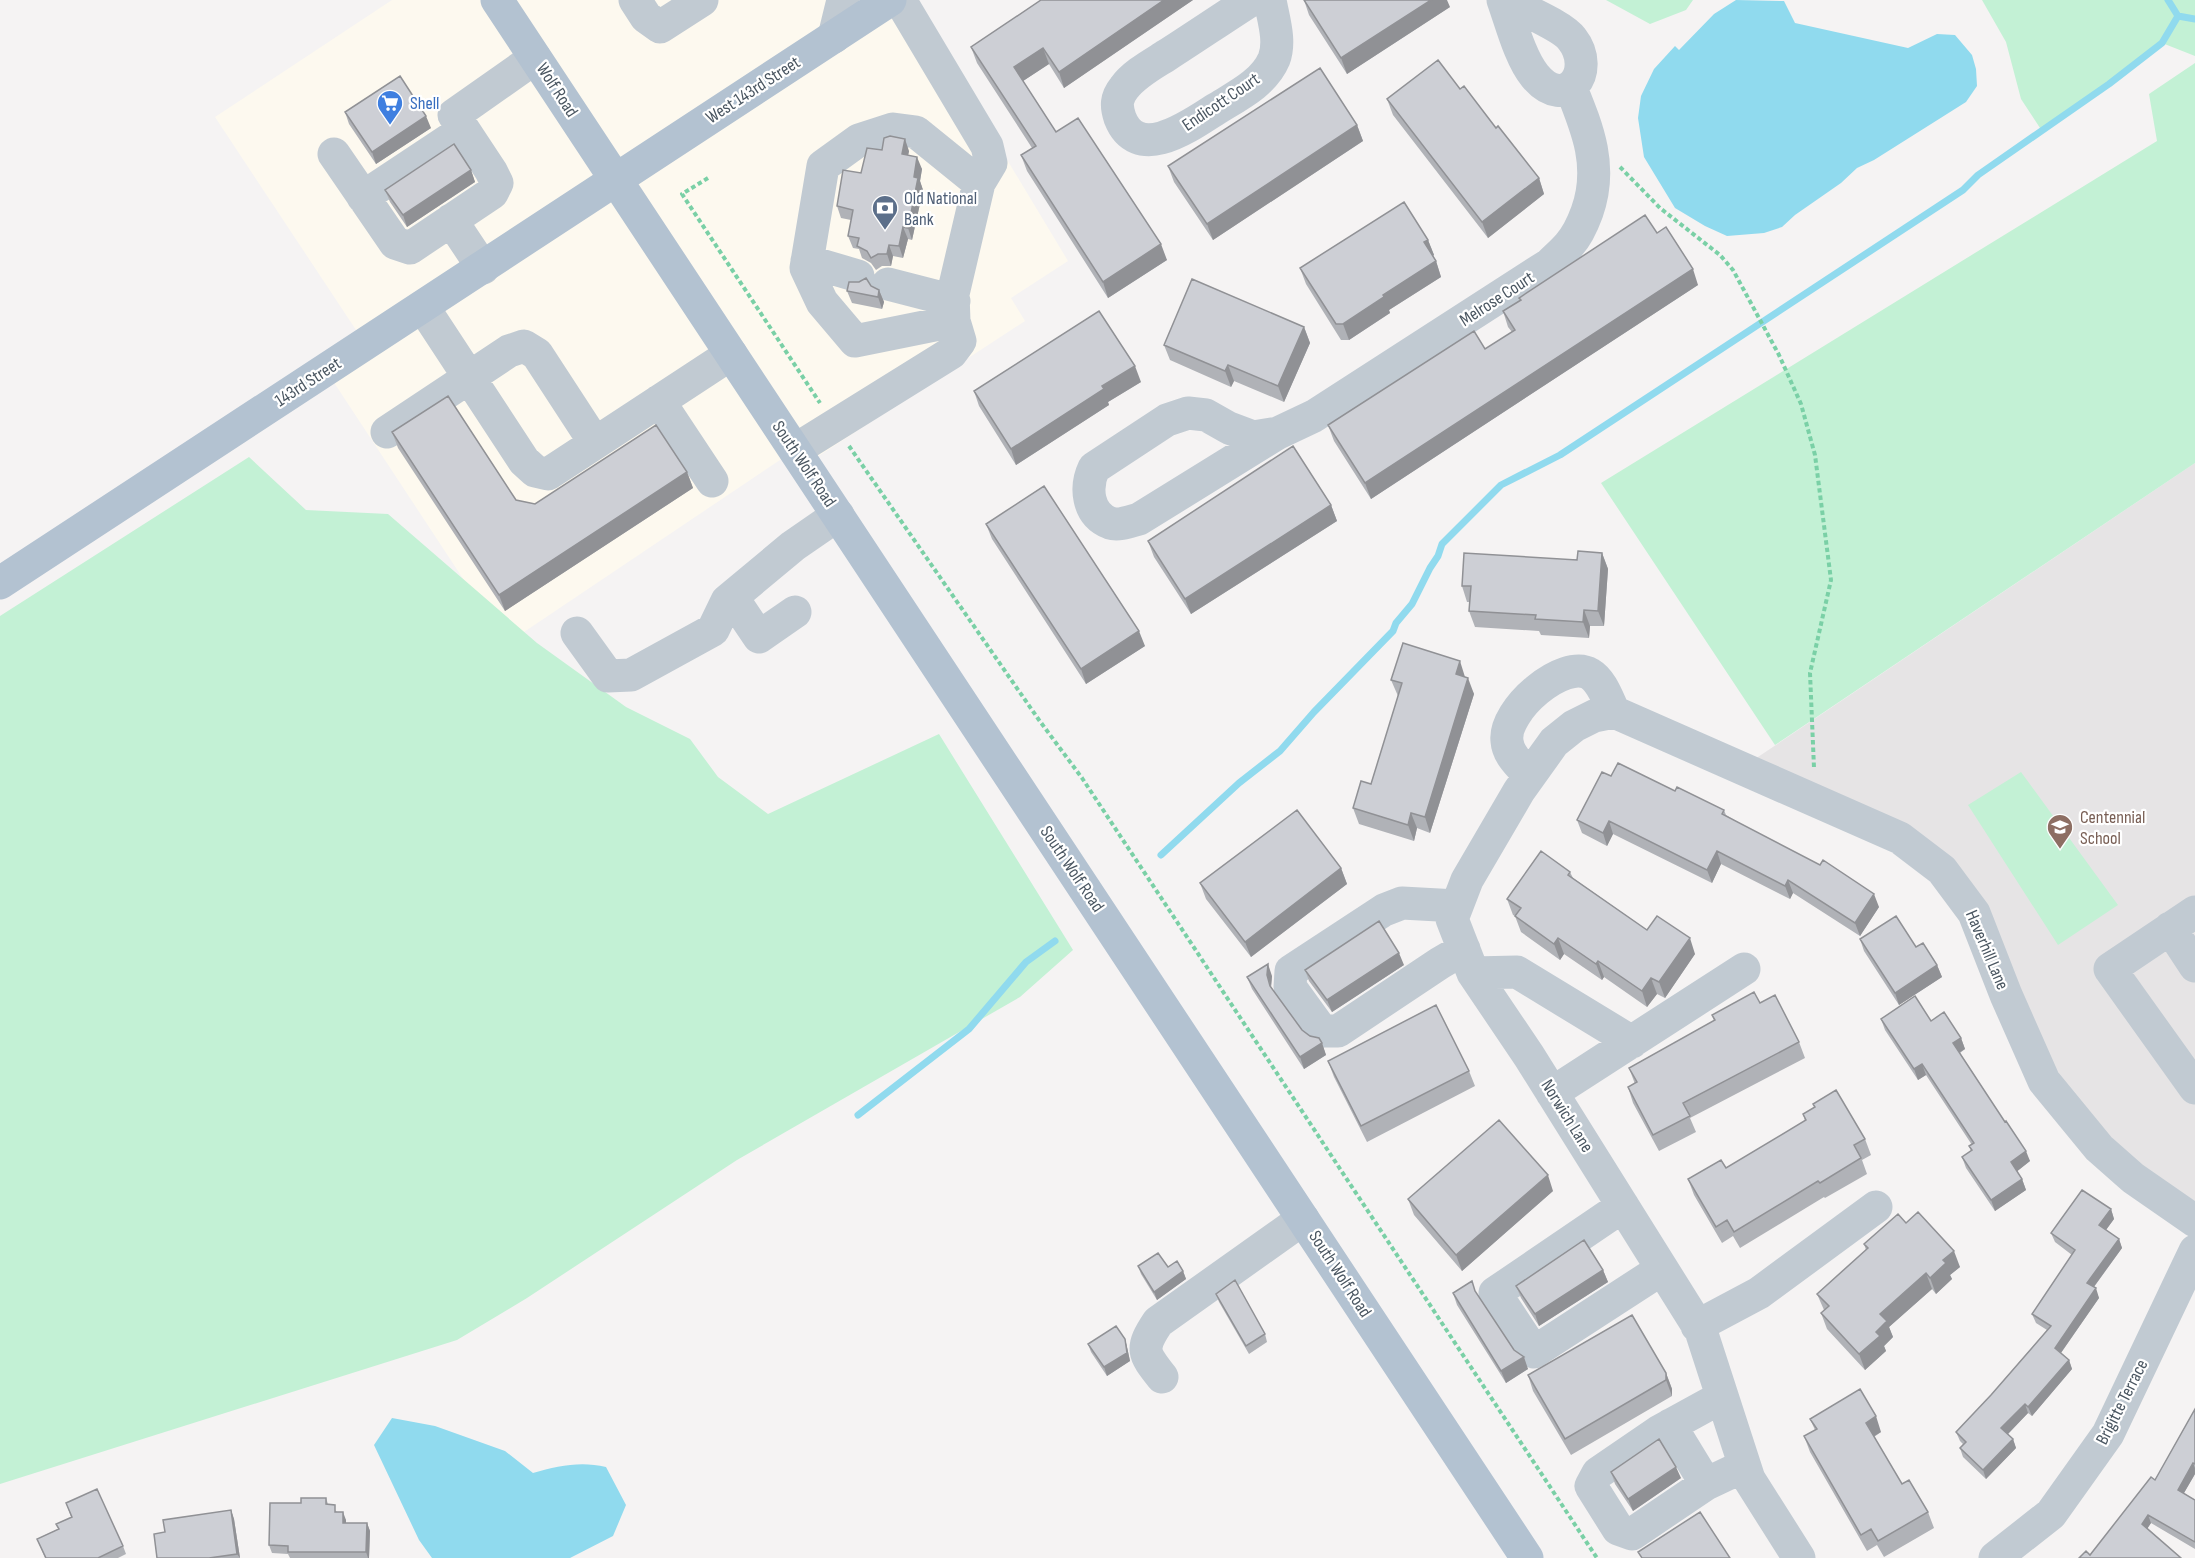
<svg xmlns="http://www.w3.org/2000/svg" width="2195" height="1558" font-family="'Sofia Sans Condensed',sans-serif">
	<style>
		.commercial { fill: #fdf9ef }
		.education { fill: #e6e4e5 }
		.green { fill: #c3f1d5 }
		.water { fill: #90daee }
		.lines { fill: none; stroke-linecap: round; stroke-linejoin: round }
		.stream { stroke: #90daee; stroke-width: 7 }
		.path { stroke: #7ad0a6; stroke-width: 4; stroke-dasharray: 4.5 3; stroke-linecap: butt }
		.minor { stroke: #c1cad2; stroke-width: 33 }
		.major { stroke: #b3c2d1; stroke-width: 33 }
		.wall { fill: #b0b2b7 }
		.shaded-wall { fill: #909195 }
		.building { fill: #cdcfd5; stroke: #909195; stroke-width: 1.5 }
		.labels { text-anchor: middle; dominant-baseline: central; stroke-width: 4.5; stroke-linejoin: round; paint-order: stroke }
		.street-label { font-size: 18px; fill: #4a5661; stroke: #fff }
		.shop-label { font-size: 18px; fill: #366cbe; stroke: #fff; text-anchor: start }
		.service-label { font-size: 18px; fill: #4e5e75; stroke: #fff; text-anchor: start }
		.education-label { font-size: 18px; fill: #785e54; stroke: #fff; text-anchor: start }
	</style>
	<rect width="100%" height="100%" fill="#f5f3f3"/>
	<path class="commercial" d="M392 0H486L604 178 362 339 215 117Z
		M507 0H876L619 169Z
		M910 1 935 40 1068 261 1011 298 1025 321 811 461 628 182Z
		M614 193 786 456 506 644 331 378Z"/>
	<path class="education" d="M2195 463V1216L2049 1079 1948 866 1749 763Z"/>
	<path class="green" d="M1606 0H1693L1686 10 1650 24Z
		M1982 0H2195V56L2162 43 2109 84 2042 131 2021 99 2006 42Z
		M2195 63V463L1775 745 1601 483 2157 141 2149 94Z
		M249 457 306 510 388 514 537 643 626 707 690 739 718 777 768 814 939 734 1073 950 1020 997 737 1160 527 1298 457 1340 0 1484V616Z
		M2021 772 2118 905 2058 945 1968 805Z"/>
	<path class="water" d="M1736 0 1784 1 1795 23 1908 48 1937 34 1955 35 1972 55 1976 69 1977 86 1966 102 1874 160 1857 168 1841 183 1795 215 1782 227 1764 233 1727 236 1705 226 1675 208 1644 157 1638 118 1641 96 1654 69 1675 46 1679 50 1714 14Z
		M392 1418 435 1426 505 1451 533 1473C558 1466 580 1461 606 1467L626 1505 613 1536 570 1558H432L419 1540 374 1445Z"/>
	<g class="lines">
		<path class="stream" d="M2168 0 2178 16 2195 19
			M1161 855 1239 783 1280 751 1314 712 1393 631 1396 623 1412 604 1430 568 1438 556 1442 544 1501 485 1560 455 1963 190 1978 175 2109 84 2162 43 2178 16
			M858 1115 969 1029 1026 962 1055 941"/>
		<path class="path" d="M1620 167 1660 208 1720 255 1733 270 1779 355 1801 404 1815 455 1831 580 1810 673 1814 768
			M708 178 682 194 820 403
			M849 446 1039 720 1082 778 1597 1558"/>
		<path class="minor" d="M635 0 646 17 660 27 702 0
			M1251 0C1223 18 1195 37 1167 55 1153 64 1134 74 1124 88 1116 98 1116 106 1120 118 1138 164 1191 125 1216 109 1237 96 1264 83 1274 59 1281 41 1273 18 1270 0
			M1503 0C1511 22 1520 58 1535 76 1566 113 1597 71 1572 39 1563 26 1521 9 1505 0
			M834 37 843 0
			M334 154 395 243 410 248 492 193 497 183 491 171 454 115 535 58
			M363 197 464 130
			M451 220 483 268
			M807 261 858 276
			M888 284 954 301
			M423 307 524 461 535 471 548 474 731 354
			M954 321 855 341 822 302 806 268 823 166 859 140 893 129 916 132 979 183
			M659 401 712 481
			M387 432 509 351 524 346 537 354 595 443
			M1278 433 1139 519C1131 521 1119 526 1110 523 1087 514 1085 487 1094 468L1167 420 1188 413 1206 415 1229 428 1253 437 1278 433 1314 416 1550 264C1556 258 1563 252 1569 245 1577 236 1583 223 1587 212 1603 167 1588 130 1571 88
			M795 450 951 353 960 341 954 321 953 294 979 183 991 163 987 146 900 0
			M732 597 759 637 795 612
			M577 633 608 676 631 675 713 630 727 601 793 546 838 515
			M1614 712 1594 716 1574 726 1554 742 1519 791 1467 880 1452 919 1473 973 1529 1056 1701 1331 1749 1479 1799 1558
			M1614 712 1900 838 1942 870 1974 913 2006 995 2044 1081 2099 1148 2133 1178 2195 1221
			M1529 775C1520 765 1508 755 1507 741 1503 710 1564 658 1590 674 1602 681 1608 700 1614 712
			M1457 906 1402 903 1384 910 1291 971 1290 987 1322 1031H1338L1440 963 1464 949
			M2195 912 2110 969 2195 1088
			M2170 928 2195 966
			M1473 973 1517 972 1632 1042
			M1552 1093 1744 969
			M1623 1206 1495 1293 1534 1352 1662 1269
			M1697 1326 1759 1293 1876 1207
			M1162 1377C1143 1353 1140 1349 1158 1322L1303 1219
			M1723 1400 1709 1404 1658 1432 1598 1473 1591 1486 1618 1529 1632 1534 1706 1484 1744 1466
			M1670 1425 1706 1484
			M1995 1558 2051 1514 2108 1434 2195 1251"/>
		<path class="major" d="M497 0 1527 1558
			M0 583 890 0"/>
	</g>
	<path class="wall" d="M1041 0H1193L1064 88 1049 64 1023 81 1056 132 1167 260 1108 298 1027 171 1021 155 1032 148 977 63 971 47Z
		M1304 0 1450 7 1347 74 1309 15Z
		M1460 89 1496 128 1539 178 1544 194 1488 238 1393 115 1387 99Z
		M345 112 431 128 376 164 349 124Z
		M1357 125 1363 141 1213 240 1174 182 1168 166Z
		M882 150 909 151 908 155 922 169 920 181 923 190 912 240 908 239 903 258 893 256 891 266H882L876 270 871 263 862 258 859 249 853 248 848 236 851 220 841 218 837 206 861 173Z
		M471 170 475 182 407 227 390 202 385 190Z
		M1657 233 1698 285 1371 499 1334 441 1328 425 1485 349 1512 332 1508 327 1503 311 1520 300 1519 298Z
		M1428 240 1434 255 1433 256 1436 261 1441 277 1389 310 1390 313 1349 340H1341L1306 284 1300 268Z
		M871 286 879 290 884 302 882 309 852 303 847 291Z
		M1304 327 1310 343 1284 402 1234 381 1231 387 1170 360 1164 345Z
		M1141 382 1108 402 1109 405 1016 465 979 406 974 391Z
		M392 432 516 500 535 504 687 472 693 488 505 611 398 448Z
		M1331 505 1337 521 1191 614 1154 557 1148 541Z
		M986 524 1145 646 1086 684 992 539Z
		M1602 553 1608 569 1604 626H1590L1589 638 1541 635 1539 631 1475 627 1469 611 1470 602H1467L1462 586Z
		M1465 677 1474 694 1430 833 1417 828 1414 841 1359 824 1353 808 1371 784 1398 696 1391 680Z
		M1675 791 1724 810 1726 815 1879 907 1860 936 1793 893 1790 899 1721 864 1712 883 1613 834 1607 846 1582 833 1577 820Z
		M1341 868 1347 884 1251 957 1206 899 1200 883Z
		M1570 872 1573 878 1647 930 1695 954 1665 998 1657 994 1647 1007 1604 977 1602 980 1564 954 1560 960 1521 932 1515 916 1513 915 1507 899Z
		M1860 939 1916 947 1937 965 1942 977 1899 1005 1864 951Z
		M1404 965 1332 1012 1309 981 1305 970Z
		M1272 976 1271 987 1302 1030 1310 1036 1322 1043 1326 1055 1304 1069 1252 989 1247 977Z
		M1760 1003 1799 1042 1805 1058 1690 1118 1696 1132 1659 1151 1633 1103 1628 1087 1635 1084 1629 1068 1714 1021 1712 1015Z
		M1881 1019 1931 1021 1961 1038 1965 1049 1960 1053 2030 1161 2017 1171 2022 1179 2026 1190 1995 1211 1966 1168 1962 1157 1971 1151 1969 1146 1972 1145 1926 1075 1918 1080 1885 1030Z
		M1328 1061 1469 1071 1475 1086 1367 1142 1334 1077Z
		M1813 1104 1865 1139 1871 1155 1862 1160 1867 1174 1825 1198 1824 1197 1740 1248 1733 1236 1722 1243 1694 1195 1688 1179 1726 1168 1805 1121 1803 1114 1814 1107Z
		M1553 1191 1462 1271 1414 1215 1408 1199Z
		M2111 1209 2114 1219 2106 1230 2119 1239 2122 1248 2094 1287 2099 1298 2061 1353 2069 1360 2072 1369 2032 1416 2028 1413 2008 1434 2013 1439 2016 1448 1986 1479 1963 1457 1960 1448 1963 1444 1960 1441 1956 1432 1991 1395 2047 1330 2036 1323 2032 1314 2072 1255 2055 1242 2051 1233Z
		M1906 1223 1960 1267 1950 1275 1952 1279 1936 1294 1932 1289 1889 1327 1893 1337 1884 1346 1886 1351 1865 1370 1827 1329 1821 1313 1824 1310 1817 1294 1866 1250 1864 1244Z
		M1138 1266 1168 1267 1183 1271 1186 1279 1157 1300 1141 1274Z
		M1603 1270 1608 1282 1539 1326 1521 1298 1516 1286Z
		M1453 1293 1477 1294 1514 1350 1528 1369 1506 1383 1457 1305Z
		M1216 1294 1265 1334 1267 1342 1249 1354 1219 1302Z
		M1125 1339 1127 1347 1130 1361 1107 1376 1091 1352 1088 1344Z
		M1666 1373 1672 1389V1396L1571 1455 1533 1391 1528 1375Z
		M2195 1409V1474L2184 1493 2195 1500V1549L2151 1523 2147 1529 2090 1555 2155 1480Z
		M1810 1419 1881 1432 1874 1437 1902 1484 1928 1512 1934 1528 1884 1557 1877 1545 1867 1551 1810 1452 1804 1436 1815 1430Z
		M1611 1472 1681 1478 1633 1511 1615 1484Z
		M326 1498 328 1504 346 1520V1523H367L370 1531 369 1558H290L288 1554 272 1553 269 1545 301 1503Z
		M66 1503 123 1546 126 1554 118 1558H45L37 1539 58 1529 71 1517Z
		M231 1510 234 1519 240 1558H157L165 1532Z"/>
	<path class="shaded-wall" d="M1164 0H1193L1064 88 1059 72Z
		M1431 0H1447L1450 7 1347 74 1341 58Z
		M1043 48 1049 64 1020 83 1014 67Z
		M426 116 431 128 376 164 372 152Z
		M1357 125 1363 141 1213 240 1207 224Z
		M905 139 909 151 906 166 902 154Z
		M917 157 922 169 920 181 923 190 912 240 908 228 914 177Z
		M471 170 475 182 407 227 403 215Z
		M1539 178 1544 194 1488 238 1482 222Z
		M903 227 908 239 903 258 899 246Z
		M1428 240 1434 255 1429 258 1424 242Z
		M1161 244 1167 260 1108 298 1103 282Z
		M889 245 893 256 891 266 887 254Z
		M1436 261 1441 277 1389 310 1390 313 1349 340 1343 324 1383 295Z
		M1693 269 1698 285 1371 499 1365 483Z
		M879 290 884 302 882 309 878 297Z
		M1304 327 1310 343 1284 402 1278 386Z
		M1228 365 1234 381 1231 387 1225 371Z
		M1135 366 1141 382 1108 402 1109 405 1016 465 1011 449 1102 386Z
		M687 472 693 488 505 611 499 595Z
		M1331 505 1337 521 1191 614 1185 599Z
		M1602 553 1608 569 1604 626 1598 611Z
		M1584 610 1590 626 1589 638 1583 622Z
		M1139 631 1145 646 1086 684 1081 669Z
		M1460 661 1465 677 1461 690 1456 674Z
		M1468 678 1474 694 1430 833 1425 817Z
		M1411 813 1417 828 1414 841 1408 825Z
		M1609 821 1613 834 1607 846 1603 833Z
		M1717 851 1721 864 1712 883 1707 870Z
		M1341 868 1347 884 1251 957 1245 942Z
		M1788 880 1793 893 1790 899 1785 886Z
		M1874 894 1879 907 1860 936 1855 923Z
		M1558 938 1564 954 1560 960 1554 944Z
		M1690 938 1695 954 1665 998 1659 982Z
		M1399 953 1404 965 1332 1012 1327 1000Z
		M1598 961 1604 977 1602 980 1596 964Z
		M1268 964 1272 976 1271 987 1275 998 1267 975Z
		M1937 965 1942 977 1899 1005 1895 993Z
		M1651 978 1657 994 1647 1007 1642 991Z
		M1961 1038 1965 1049 1957 1054 1953 1043Z
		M1322 1043 1326 1055 1304 1069 1300 1057Z
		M1922 1064 1926 1075 1918 1080 1914 1069Z
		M2026 1151 2030 1161 2015 1173 2011 1162Z
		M1548 1175 1553 1191 1462 1271 1456 1255Z
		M2022 1179 2026 1190 1995 1211 1991 1200Z
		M2111 1209 2114 1219 2103 1234 2099 1225Z
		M2119 1239 2122 1248 2090 1292 2087 1283Z
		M1954 1251 1960 1267 1950 1275 1952 1279 1936 1294 1930 1278 1943 1260Z
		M1603 1270 1608 1282 1539 1326 1535 1314Z
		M1183 1271 1186 1279 1157 1300 1154 1292Z
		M1926 1273 1932 1289 1889 1327 1893 1337 1884 1346 1886 1351 1865 1370 1859 1354 1876 1332 1880 1314Z
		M2096 1288 2099 1298 2058 1357 2055 1348Z
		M1125 1339 1127 1347 1130 1361 1107 1376 1104 1367Z
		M1524 1357 1528 1369 1506 1383 1501 1371Z
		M2069 1360 2072 1369 2032 1416 2028 1407Z
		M1666 1373 1672 1389V1396L1666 1380Z
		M2025 1404 2028 1413 2005 1437 2001 1428Z
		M1876 1416 1881 1432 1871 1438 1866 1423Z
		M2013 1439 2016 1448 1986 1479 1983 1470Z
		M2193 1463 2195 1468V1474L2181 1498 2178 1490Z
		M1676 1467 1681 1478 1633 1511 1628 1499Z
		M231 1510 234 1519 240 1558 237 1554Z
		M343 1512 346 1520V1531L343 1523Z
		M2148 1515 2151 1523 2145 1532 2142 1524Z
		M367 1523 370 1531 369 1558H368L366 1552Z"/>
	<path class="building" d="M1041 0H1164L1059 72 1043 48 1014 67 1056 132 1078 118 1161 244 1103 282 1021 155 1036 146 971 47Z
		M1304 0H1431L1341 58Z
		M1438 60 1460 89 1464 86 1496 128 1498 126 1539 178 1482 222 1387 99Z
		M1320 68 1357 125 1207 224 1168 166Z
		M400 76 426 116 372 152 345 112Z
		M890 136 905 139 902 154 917 157 914 177 918 178 908 228 903 227 899 246 889 245 887 254H878L871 258 867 251 857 246 859 238 848 236 853 210 837 206 843 170 861 173 867 148 882 150 884 138Z
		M454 144 471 170 403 215 385 190Z
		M1404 202 1428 240 1424 242 1436 261 1383 295 1384 297 1343 324H1336L1300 268Z
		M1645 215 1657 233 1666 227 1693 269 1365 483 1328 425 1474 331 1485 349 1515 330 1503 311 1521 300 1519 298Z
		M866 278 871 286 879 290 878 297 847 291 849 282H859Z
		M1192 279 1304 327 1278 386 1228 365 1225 371 1164 345Z
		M1099 311 1135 366 1102 386 1104 389 1011 449 974 391Z
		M448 396 516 500 535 504 656 425 687 472 499 595 392 432Z
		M1293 446 1331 505 1185 599 1148 541Z
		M1044 486 1139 631 1081 669 986 524Z
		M1578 551 1602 553 1598 611 1584 610 1583 622 1535 619 1536 615 1469 611 1471 586H1462L1464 553 1577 560Z
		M1403 643 1460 661 1456 674 1468 678 1425 817 1411 813 1408 825 1353 808 1361 781 1371 784 1402 683 1391 680Z
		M1618 763 1675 791 1677 787 1724 810 1722 814 1820 865 1823 860 1874 894 1855 923 1788 880 1785 886 1717 851 1707 870 1609 821 1603 833 1577 820 1602 772 1611 776Z
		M1297 810 1341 868 1245 942 1200 883Z
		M1541 851 1570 872 1568 875 1647 930 1657 916 1690 938 1659 982 1651 978 1642 991 1598 961 1596 964 1558 938 1554 944 1515 916 1521 908 1507 899Z
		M1896 916 1916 947 1923 943 1937 965 1895 993 1860 939Z
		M1379 921 1399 953 1327 1000 1305 970Z
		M1268 964 1267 975 1270 986 1302 1030 1310 1036 1319 1038 1322 1043 1300 1057 1247 977Z
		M1754 992 1760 1003 1775 995 1799 1042 1683 1103 1690 1116 1653 1135 1628 1087 1637 1082 1629 1068 1715 1020 1712 1015Z
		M1915 996 1931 1021 1944 1012 1961 1038 1953 1043 2005 1122 2006 1121 2026 1151 2011 1162 2022 1179 1991 1200 1962 1157 1972 1150 1969 1146 1974 1143 1922 1064 1914 1069 1881 1019Z
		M1436 1005 1469 1071 1361 1126 1328 1061Z
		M1836 1090 1865 1139 1854 1145 1861 1158 1820 1183 1818 1181 1734 1232 1727 1220 1716 1227 1688 1179 1721 1160 1726 1168 1806 1120 1803 1114 1815 1107 1813 1104Z
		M1499 1120 1548 1175 1456 1255 1408 1199Z
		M2082 1190 2111 1209 2099 1225 2119 1239 2087 1283 2096 1288 2055 1348 2069 1360 2028 1407 2025 1404 2001 1428 2013 1439 1983 1470 1960 1448 1966 1442 1956 1432 1991 1395 2051 1326 2032 1314 2075 1250 2051 1233Z
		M1918 1212 1954 1251 1943 1260 1946 1263 1930 1278 1926 1273 1880 1314 1887 1321 1876 1332 1880 1336 1859 1354 1821 1313 1829 1306 1817 1294 1868 1248 1864 1244 1898 1214 1906 1223Z
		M1584 1240 1603 1270 1535 1314 1516 1286Z
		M1158 1253 1168 1267 1177 1261 1183 1271 1154 1292 1138 1266Z
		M1235 1280 1265 1334 1246 1346 1216 1294Z
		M1472 1281 1475 1291 1514 1350 1524 1357 1501 1371 1453 1293Z
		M1632 1315 1666 1373V1380L1565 1439 1528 1375Z
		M1116 1326 1125 1339 1127 1353 1104 1367 1088 1344Z
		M1860 1389 1876 1416 1866 1423 1902 1484 1909 1480 1928 1512 1878 1541 1871 1529 1861 1535 1804 1436 1817 1429 1810 1419Z
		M2195 1409V1464L2193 1463 2178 1490 2195 1500V1542L2148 1515 2142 1524 2181 1558H2079L2086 1551 2090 1555 2151 1477 2155 1480Z
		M1659 1439 1676 1467 1628 1499 1611 1472Z
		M97 1489 123 1546 98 1558H46L37 1539 59 1529 56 1524 72 1517 66 1503Z
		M301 1498H326V1504L335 1505V1512H343V1523H367L366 1552H288V1546L269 1545 270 1503H301Z
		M231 1510 237 1554 209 1558H157L154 1534 165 1532 163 1520Z
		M1700 1512 1730 1558H1642L1638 1552Z"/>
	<defs>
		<g id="supermarket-pin" transform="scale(1.35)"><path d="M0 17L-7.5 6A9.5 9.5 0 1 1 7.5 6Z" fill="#3f7fe0" stroke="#fff"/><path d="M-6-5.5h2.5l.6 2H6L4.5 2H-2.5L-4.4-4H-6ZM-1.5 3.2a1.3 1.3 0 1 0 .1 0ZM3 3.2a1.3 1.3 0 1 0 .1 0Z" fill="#fff"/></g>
		<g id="bank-pin" transform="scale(1.35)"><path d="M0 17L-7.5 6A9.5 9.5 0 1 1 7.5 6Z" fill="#5c6f8a" stroke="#fff"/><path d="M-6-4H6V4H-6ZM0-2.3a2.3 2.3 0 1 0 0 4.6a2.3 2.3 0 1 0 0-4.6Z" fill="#fff"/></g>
		<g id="school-pin" transform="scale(1.35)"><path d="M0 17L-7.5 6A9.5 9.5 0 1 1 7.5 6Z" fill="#8d6e63" stroke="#fff"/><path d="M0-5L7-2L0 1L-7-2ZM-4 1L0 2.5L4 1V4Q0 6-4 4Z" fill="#fff"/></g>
	</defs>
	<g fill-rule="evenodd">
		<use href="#supermarket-pin" x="390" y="103"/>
		<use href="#bank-pin" x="885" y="208"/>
		<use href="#school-pin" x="2060" y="827"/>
	</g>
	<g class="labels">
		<g class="street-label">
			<text transform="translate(557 90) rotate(57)">Wolf Road</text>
			<text transform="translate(753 90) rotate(-33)">West 143rd Street</text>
			<text transform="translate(1221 102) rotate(-34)">Endicott Court</text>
			<text transform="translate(1497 299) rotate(-33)">Melrose Court</text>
			<text transform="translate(308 382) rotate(-33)">143rd Street</text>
			<text transform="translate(804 464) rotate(56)">South Wolf Road</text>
			<text transform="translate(1072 869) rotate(56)">South Wolf Road</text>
			<text transform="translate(1987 950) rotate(67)">Haverhill Lane</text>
			<text transform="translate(1567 1116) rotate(58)">Norwich Lane</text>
			<text transform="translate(1340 1274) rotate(57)">South Wolf Road</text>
			<text transform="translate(2122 1402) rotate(-63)">Brigitte Terrace</text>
		</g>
		<g class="shop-label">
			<text x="410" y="103">Shell</text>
		</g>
		<g class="service-label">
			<text x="904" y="198">Old National<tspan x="904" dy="21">Bank</tspan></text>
		</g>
		<g class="education-label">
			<text x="2080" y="817">Centennial<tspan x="2080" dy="21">School</tspan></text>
		</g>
	</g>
</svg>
